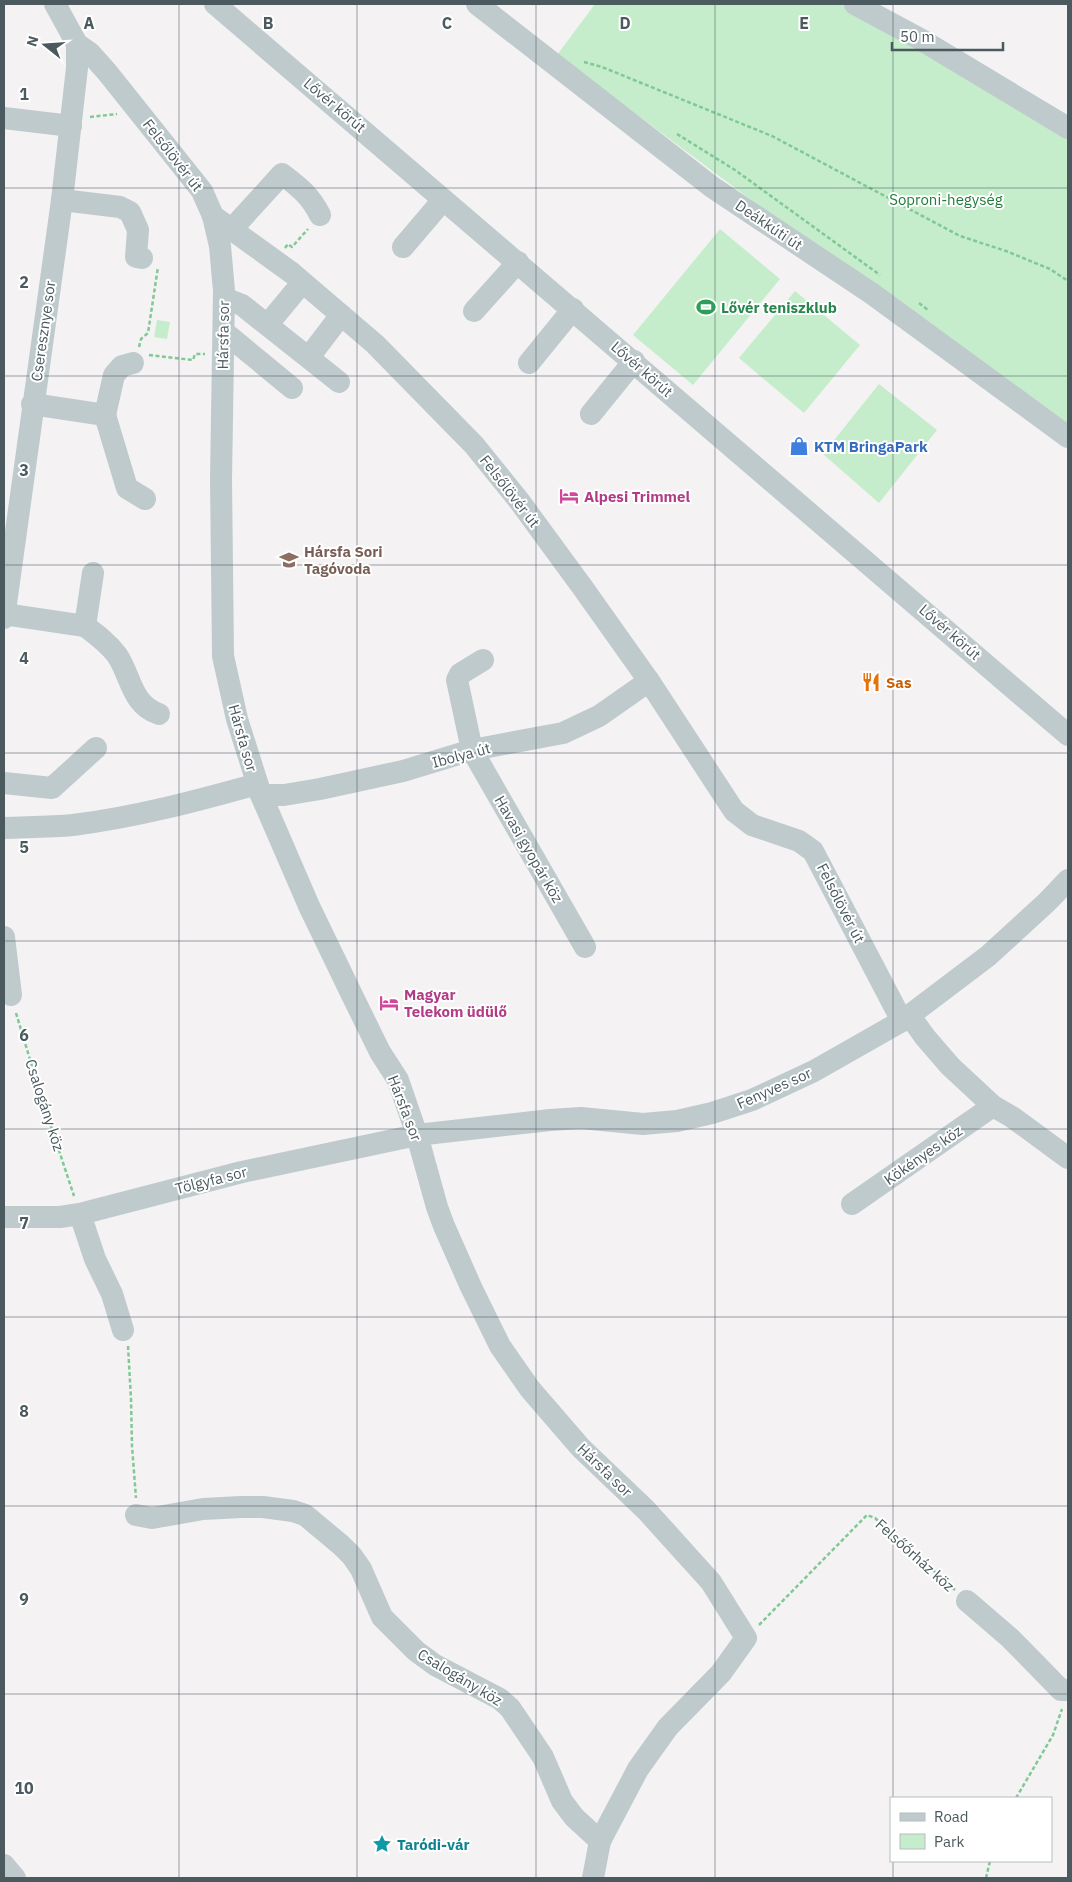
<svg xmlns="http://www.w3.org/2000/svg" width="1072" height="1882" font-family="'IBM Plex Sans',sans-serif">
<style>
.green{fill:#c5edcb}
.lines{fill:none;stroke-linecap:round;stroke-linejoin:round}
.path{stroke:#7fc994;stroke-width:2.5;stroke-dasharray:4 2.5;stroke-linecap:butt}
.minor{stroke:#bfcacd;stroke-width:22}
.grid{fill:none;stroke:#4b5a5e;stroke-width:1;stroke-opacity:0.55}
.labels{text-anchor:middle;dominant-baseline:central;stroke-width:4;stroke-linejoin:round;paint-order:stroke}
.street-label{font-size:15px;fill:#4b5a5e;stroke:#fff}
.park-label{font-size:15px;fill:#1f7c38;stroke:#fff}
.leisure-label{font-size:15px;font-weight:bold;fill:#27864d;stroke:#fff;text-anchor:start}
.shop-label{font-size:15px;font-weight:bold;fill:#366cbe;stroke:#fff;text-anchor:start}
.hotel-label{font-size:15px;font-weight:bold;fill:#b23c85;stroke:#fff;text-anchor:start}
.education-label{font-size:15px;font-weight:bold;fill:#785e54;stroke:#fff;text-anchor:start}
.food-label{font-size:15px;font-weight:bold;fill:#c56008;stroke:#fff;text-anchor:start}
.culture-label{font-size:15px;font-weight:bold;fill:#0d838f;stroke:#fff;text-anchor:start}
.grid-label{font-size:16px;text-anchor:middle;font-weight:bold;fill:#4b5a5e;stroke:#fff;stroke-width:4;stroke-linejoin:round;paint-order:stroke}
</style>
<rect width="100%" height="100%" fill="#f4f2f3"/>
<g class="green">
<polygon points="595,4 841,4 1068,135 1068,431 880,296 557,55"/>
<polygon points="720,229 780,279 693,385 633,335"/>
<polygon points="795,291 860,345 804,413 739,358"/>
<polygon points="157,320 170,322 167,339 154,337"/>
<polygon points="879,384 937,430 879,503 823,454"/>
</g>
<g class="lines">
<g class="path">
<polyline points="584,62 602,67 772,136 960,236 1006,251 1050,269 1068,281"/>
<polyline points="90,117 117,114"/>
<polyline points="677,134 735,170 880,275"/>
<polyline points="285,248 288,244 292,247 308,229"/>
<polyline points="919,303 928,310"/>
<polyline points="139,347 141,339 148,333 158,267"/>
<polyline points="149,355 193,360 195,354 205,354"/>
<polyline points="16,1013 41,1096 74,1196"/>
<polyline points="128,1346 131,1399 132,1446 136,1498"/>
<polyline points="759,1625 867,1515 875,1518 955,1590"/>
<polyline points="1016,1798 1053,1735 1062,1709"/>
<polyline points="986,1878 990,1861"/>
</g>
<g class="minor">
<polyline points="55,4 77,44 90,53 107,72 202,191 213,216 292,273 375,344 474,445 520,502 583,588 649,681 734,811 752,825 799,841 813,851 902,1021"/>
<polyline points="215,4 1068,735"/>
<polyline points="477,4 712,187 871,293 1068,437"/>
<polyline points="855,4 920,39 1068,128"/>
<polyline points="4,118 71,126"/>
<polyline points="62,200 120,207 130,212 138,230 136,257 142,258"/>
<polyline points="213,216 220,246 224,291 221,479 223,656 237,719 261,795 309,906 351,993 380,1052 398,1080 417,1135 437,1207 444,1226 471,1287 500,1346 530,1389 581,1448 646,1510 711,1582 746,1638 721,1673 668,1727 638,1769 600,1841 593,1878"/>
<path d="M231,230L282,174C299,187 310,195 320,215"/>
<polyline points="403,247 443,200"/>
<polyline points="224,298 242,305 339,382"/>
<polyline points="474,311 518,262"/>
<polyline points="268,324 302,283"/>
<polyline points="224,332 292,388"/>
<polyline points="309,357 341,315"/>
<polyline points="529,363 573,309"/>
<polyline points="32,404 105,415 127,488 145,499"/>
<polyline points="591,414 634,361"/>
<polyline points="105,415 114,375 122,366 133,363"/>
<polyline points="4,614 85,626 93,573"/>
<polyline points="4,618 62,200 77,68 77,44"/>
<path d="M85,626C97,635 108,643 117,655C132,678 131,704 159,714"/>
<polyline points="483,660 460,674 457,680 472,750 585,947"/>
<polyline points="4,783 52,788 96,748"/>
<polyline points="261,795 284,795 320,789 403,771 472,750 563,733 599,716 649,681"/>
<path d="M4,828C27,827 50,827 73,825C136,817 196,801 257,784"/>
<polyline points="4,937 11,995"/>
<polyline points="910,1016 925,1037 950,1066 993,1106 1012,1117 1068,1158"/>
<polyline points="852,1204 993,1106"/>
<polyline points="80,1214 95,1259 112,1294 123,1330"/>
<polyline points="4,1217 60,1217 80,1214 242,1172 417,1135 550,1120 581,1118 643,1124 677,1121 712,1113 752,1100 814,1071 902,1021 988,956 1047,902 1068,880"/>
<polyline points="136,1515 152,1518 203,1509 241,1507 263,1507 293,1511 305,1515 341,1545 352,1556 361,1569 382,1617 416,1651 435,1665 500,1699 510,1708 543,1757 562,1801 574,1817 600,1841"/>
<polyline points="967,1601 1010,1638 1061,1690 1068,1690"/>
<polyline points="4,1865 15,1878"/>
</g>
</g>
<path class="grid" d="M179,4V1878M357,4V1878M536,4V1878M715,4V1878M893,4V1798M4,188H1068M4,376H1068M4,565H1068M4,753H1068M4,941H1068M4,1129H1068M4,1317H1068M4,1506H1068M4,1694H1068M893,1861V1878"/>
<defs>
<g id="stadium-bare" transform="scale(1.5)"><path d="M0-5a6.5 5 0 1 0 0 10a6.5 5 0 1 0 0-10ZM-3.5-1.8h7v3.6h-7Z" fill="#2e9e5b" stroke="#fff" stroke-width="2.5" paint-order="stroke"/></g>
<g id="shop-bare" transform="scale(1.5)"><path d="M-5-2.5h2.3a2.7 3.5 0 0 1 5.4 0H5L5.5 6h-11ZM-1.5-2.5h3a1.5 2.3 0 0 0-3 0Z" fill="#3f7fe0" stroke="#fff" stroke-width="2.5" paint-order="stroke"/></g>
<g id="hotel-bare" transform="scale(1.5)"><path d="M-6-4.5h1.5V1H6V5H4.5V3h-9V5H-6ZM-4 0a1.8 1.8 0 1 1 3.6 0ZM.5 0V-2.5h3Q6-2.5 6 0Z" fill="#d1479c" stroke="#fff" stroke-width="2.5" paint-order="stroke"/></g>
<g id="school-bare" transform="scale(1.5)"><path d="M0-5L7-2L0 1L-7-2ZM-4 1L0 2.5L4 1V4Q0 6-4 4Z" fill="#8d6e63" stroke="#fff" stroke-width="2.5" paint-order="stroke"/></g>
<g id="restaurant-bare" transform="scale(1.5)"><path d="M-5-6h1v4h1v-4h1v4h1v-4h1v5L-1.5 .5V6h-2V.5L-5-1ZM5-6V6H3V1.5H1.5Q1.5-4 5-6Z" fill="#e8710a" stroke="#fff" stroke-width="2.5" paint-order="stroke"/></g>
<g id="sight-bare" transform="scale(1.5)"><path d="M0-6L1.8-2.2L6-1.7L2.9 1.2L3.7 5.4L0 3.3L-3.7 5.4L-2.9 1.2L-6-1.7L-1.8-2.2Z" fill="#0f9aa8" stroke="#fff" stroke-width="2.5" paint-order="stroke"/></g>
</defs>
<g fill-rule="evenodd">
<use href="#stadium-bare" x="706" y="307"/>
<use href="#shop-bare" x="799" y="446"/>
<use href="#hotel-bare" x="569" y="496"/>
<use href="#school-bare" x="289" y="560"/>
<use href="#restaurant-bare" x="871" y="682"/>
<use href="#hotel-bare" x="389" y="1003"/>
<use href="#sight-bare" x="382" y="1844"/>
</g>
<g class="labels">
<g class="street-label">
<text transform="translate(335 105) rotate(40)">Lővér körút</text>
<text transform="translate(173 155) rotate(52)">Felsőlövér út</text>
<text transform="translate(769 225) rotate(34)">Deákkúti út</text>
<text transform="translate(43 331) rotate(-82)">Cseresznye sor</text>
<text transform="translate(223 335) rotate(-89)">Hársfa sor</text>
<text transform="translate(642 369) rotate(41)">Lővér körút</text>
<text transform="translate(510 491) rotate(52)">Felsőlövér út</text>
<text transform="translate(950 632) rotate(41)">Lővér körút</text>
<text transform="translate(243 738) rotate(74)">Hársfa sor</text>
<text transform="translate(461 755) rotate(-15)">Ibolya út</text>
<text transform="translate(529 849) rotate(60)">Havasi gyopár köz</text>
<text transform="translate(841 903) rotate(63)">Felsőlövér út</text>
<text transform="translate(774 1088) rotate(-24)">Fenyves sor</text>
<text transform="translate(45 1105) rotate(72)">Csalogány köz</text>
<text transform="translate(405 1108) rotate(69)">Hársfa sor</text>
<text transform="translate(923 1155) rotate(-35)">Kökényes köz</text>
<text transform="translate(211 1180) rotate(-14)">Tölgyfa sor</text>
<text transform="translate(605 1470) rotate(44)">Hársfa sor</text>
<text transform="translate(915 1555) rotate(42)">Felsőőrház köz</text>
<text transform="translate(460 1677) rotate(31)">Csalogány köz</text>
</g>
<g class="park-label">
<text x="946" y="199">Soproni-hegység</text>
</g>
<g class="leisure-label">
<text x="721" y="307">Lővér teniszklub</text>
</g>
<g class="shop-label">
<text x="814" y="446">KTM BringaPark</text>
</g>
<g class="hotel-label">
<text x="584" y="496">Alpesi Trimmel</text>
<text x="404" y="994">Magyar<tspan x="404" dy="17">Telekom üdülő</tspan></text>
</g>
<g class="education-label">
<text x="304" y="551">Hársfa Sori<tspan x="304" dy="17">Tagóvoda</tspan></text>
</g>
<g class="food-label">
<text x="886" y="682">Sas</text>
</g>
<g class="culture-label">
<text x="397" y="1844">Taródi-vár</text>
</g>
</g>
<g class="grid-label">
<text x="89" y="29">A</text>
<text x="268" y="29">B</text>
<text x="447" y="29">C</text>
<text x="625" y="29">D</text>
<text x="804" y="29">E</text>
<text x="24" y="100">1</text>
<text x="24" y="288">2</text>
<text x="24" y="476">3</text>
<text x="24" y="664">4</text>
<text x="24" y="853">5</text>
<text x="24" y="1041">6</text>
<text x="24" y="1229">7</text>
<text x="24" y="1417">8</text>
<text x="24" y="1605">9</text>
<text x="24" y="1794">10</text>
</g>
<rect width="1072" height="1882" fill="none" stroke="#4b5a5e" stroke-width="10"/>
<rect x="890" y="1797" width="162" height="65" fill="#ffffff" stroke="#b7bdbf"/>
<rect x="900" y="1813" width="25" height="8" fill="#bfcacd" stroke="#b7bdbf"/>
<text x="934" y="1822" font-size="15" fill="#4b5a5e">Road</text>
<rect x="900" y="1834" width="25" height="15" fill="#c5edcb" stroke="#b7bdbf"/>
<text x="934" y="1847" font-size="15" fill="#4b5a5e">Park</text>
<g transform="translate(45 45) rotate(287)" stroke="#ffffff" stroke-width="4" paint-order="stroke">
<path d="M0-4L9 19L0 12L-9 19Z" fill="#4b5a5e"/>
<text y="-8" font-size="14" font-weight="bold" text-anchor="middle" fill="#4b5a5e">N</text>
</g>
<path d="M892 42v8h111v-8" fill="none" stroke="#4b5a5e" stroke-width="2.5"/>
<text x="900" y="42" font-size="15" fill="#4b5a5e" stroke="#ffffff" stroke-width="4" paint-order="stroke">50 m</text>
</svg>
